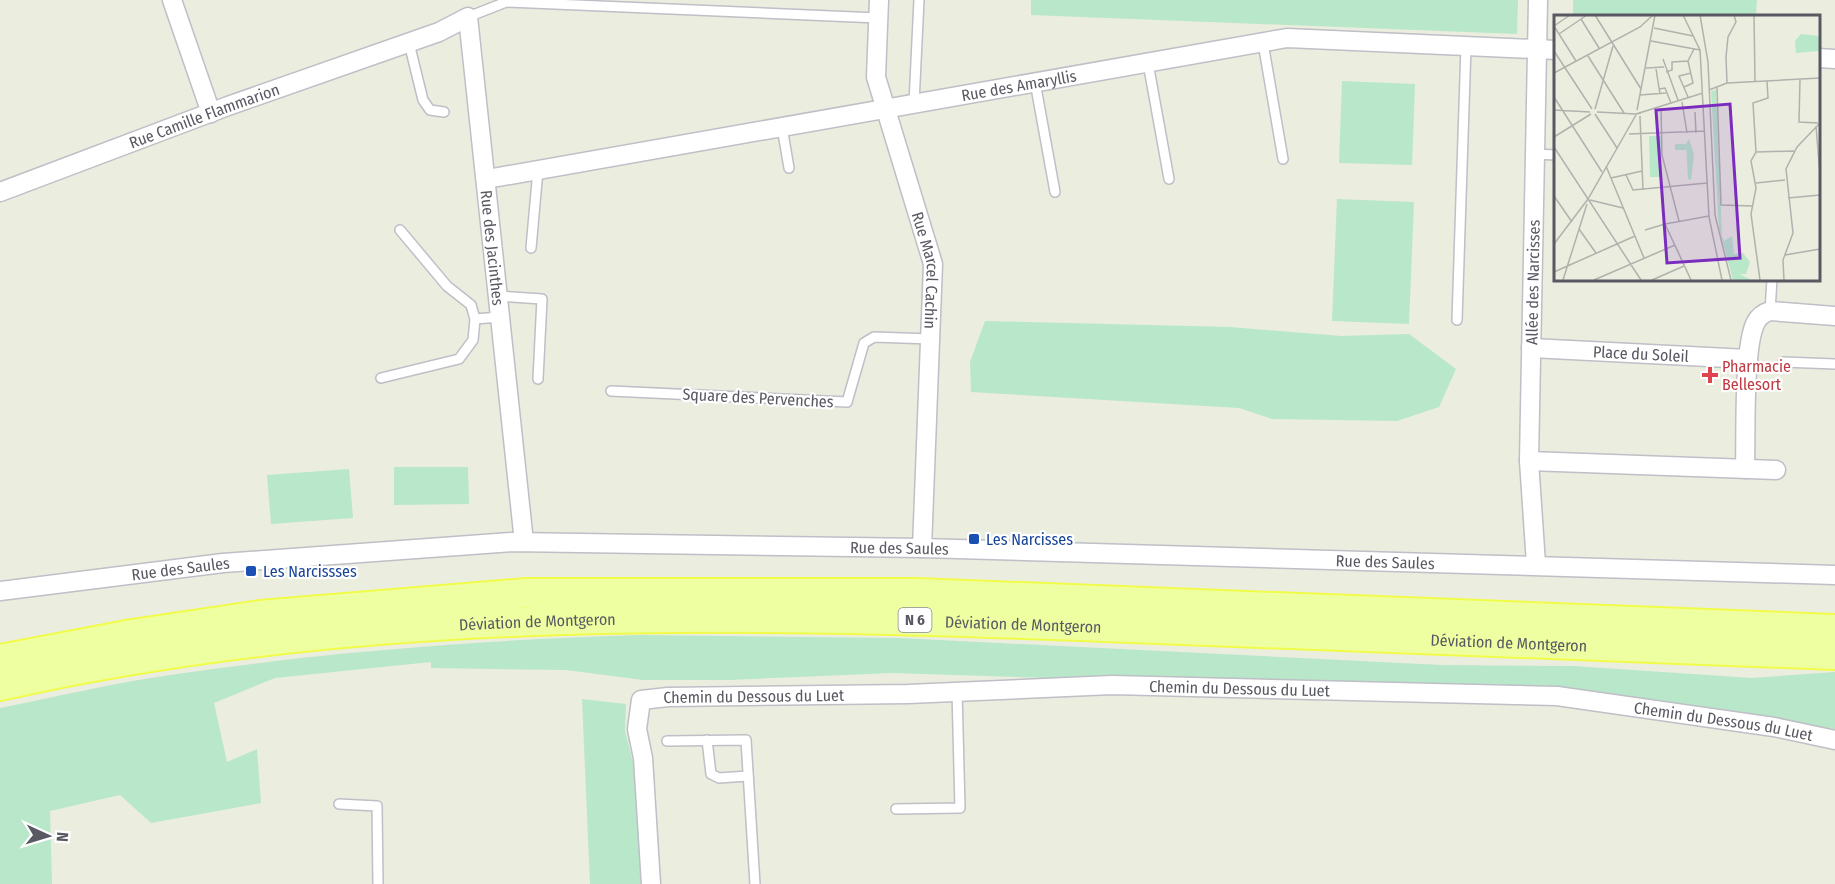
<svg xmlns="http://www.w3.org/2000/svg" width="1835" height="884" font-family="'Fira Sans Condensed',sans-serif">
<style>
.green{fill:#b9e7c9}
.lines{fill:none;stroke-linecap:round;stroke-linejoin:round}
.lane-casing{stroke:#bebfc7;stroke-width:12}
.street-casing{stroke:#bebfc7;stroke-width:21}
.primary-casing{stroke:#f1fc49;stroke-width:32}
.lane{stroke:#fff;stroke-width:9}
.street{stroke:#fff;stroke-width:18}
.primary{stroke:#eeffa2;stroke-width:28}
.health-dot{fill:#e0444e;stroke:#fff;stroke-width:2}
.transit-dot{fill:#1a4fb4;stroke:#fff;stroke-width:2}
.labels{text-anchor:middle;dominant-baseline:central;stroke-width:4.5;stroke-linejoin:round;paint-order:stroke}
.shield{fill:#fff;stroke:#8a8b91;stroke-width:1.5}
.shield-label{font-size:15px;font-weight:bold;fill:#585962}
.street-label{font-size:16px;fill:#585962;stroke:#fff}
.health-label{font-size:16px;fill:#be3a42;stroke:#fff;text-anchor:start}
.transit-label{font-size:16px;fill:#164399;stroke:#fff;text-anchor:start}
.inset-road{fill:none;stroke:#b0b2ad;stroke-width:1.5}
.view{fill:#7b2cbf;fill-opacity:0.15;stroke:#7b2cbf;stroke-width:3}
.inset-edge{fill:none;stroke:#585962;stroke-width:3}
</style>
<rect width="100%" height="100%" fill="#ebeddf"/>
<g class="green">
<polygon points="1031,0 1518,0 1517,34 1031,15"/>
<polygon points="1573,0 1757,0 1756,16 1573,16"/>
<polygon points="1342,81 1415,84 1412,165 1339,163"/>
<polygon points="1337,199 1414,202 1409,324 1332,321"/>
<polygon points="985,321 1230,327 1341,336 1409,334 1456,369 1439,407 1397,421 1272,419 1239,408 971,392 970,362"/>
<polygon points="394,467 468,467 469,504 394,505"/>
<polygon points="349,469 353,518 271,524 267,475"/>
<path d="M638,635L899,638L1442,665L1573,666L1752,678L1835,672V729L1600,696L892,673L730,680H643L566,670L431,668V662L275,678L214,703L227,762L257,749L261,803L151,823L120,795L50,811L52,884H0V708C56,697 113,683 170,675C326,652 481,640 638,635Z"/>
<polygon points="582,699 626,704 625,731 634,766 641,884 590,884"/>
</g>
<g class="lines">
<g class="lane-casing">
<g id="lane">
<polyline points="468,17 506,2 878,18"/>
<polyline points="409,43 423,100 430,110 444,112"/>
<polyline points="1263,43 1283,159"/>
<polyline points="1148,63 1169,179"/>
<polyline points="1035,82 1055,192"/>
<polyline points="914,103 919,0"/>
<polyline points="782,127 789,168"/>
<polyline points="1534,154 1556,155"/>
<polyline points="531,248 538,170"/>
<polyline points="498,296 542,299 538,379"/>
<polyline points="1770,311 1772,279"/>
<polyline points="475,319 500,317"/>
<polyline points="1457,320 1466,46"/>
<polyline points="1783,362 1835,364"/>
<polyline points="381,378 459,359 473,340 475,319 471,305 447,286 400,230"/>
<polyline points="611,391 847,402 864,343 874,337 930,339"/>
<polyline points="707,740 711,774 719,778 748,776"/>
<polyline points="667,741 746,740 755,884"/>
<polyline points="339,804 377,806 378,884"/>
<polyline points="896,809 960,808 957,691"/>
</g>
</g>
<g class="street-casing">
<g id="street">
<polyline points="172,0 211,113"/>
<path id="s1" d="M879,0L876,77L933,264L922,548"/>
<polyline points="1818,58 1835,59"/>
<path id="s2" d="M487,179L1287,38L1556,50"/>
<path id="s3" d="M0,192L228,106L439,32L468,17L524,542"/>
<path id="s4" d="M1531,348L1748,359"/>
<polyline points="1529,461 1776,470"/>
<path d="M1745,469C1746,438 1743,345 1756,322C1759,316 1764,313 1770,311L1835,316"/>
<path id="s5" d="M1536,564L1529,461L1538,0"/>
<path id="s6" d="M0,591L223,563L512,542L922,548L1835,575"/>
<path id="s7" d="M651,884L643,758L637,729L641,700L668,697L908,694L1112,685L1557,696L1774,727L1835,740"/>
</g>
</g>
<g class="primary-casing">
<g id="primary">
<polyline points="0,659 132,634 260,615 526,593 917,593 1835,629"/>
<path id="s8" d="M0,686C360,604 738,613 1105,627C1348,636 1592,646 1835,655"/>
</g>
</g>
<use href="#lane" class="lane"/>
<use href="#street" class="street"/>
<use href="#primary" class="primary"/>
</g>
<path class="health-dot" d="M1707 366h6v6h6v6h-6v6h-6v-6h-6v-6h6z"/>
<g class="transit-dot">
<rect x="968" y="533" width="12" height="12" rx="3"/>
<rect x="245" y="565" width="12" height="12" rx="3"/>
</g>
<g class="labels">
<rect class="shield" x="898.5" y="608" width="33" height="24" rx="4.5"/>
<g class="shield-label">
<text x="915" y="620">N 6</text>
</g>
<g class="street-label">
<text stroke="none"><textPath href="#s2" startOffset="540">Rue des Amaryllis</textPath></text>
<text stroke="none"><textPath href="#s3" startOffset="218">Rue Camille Flammarion</textPath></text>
<text stroke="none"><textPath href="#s3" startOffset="732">Rue des Jacinthes</textPath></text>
<text stroke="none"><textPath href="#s1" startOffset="278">Rue Marcel Cachin</textPath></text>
<text stroke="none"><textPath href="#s5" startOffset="282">Allée des Narcisses</textPath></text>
<text stroke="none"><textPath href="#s4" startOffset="110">Place du Soleil</textPath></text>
<text transform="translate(758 398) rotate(3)">Square des Pervenches</text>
<text stroke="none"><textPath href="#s6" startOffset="902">Rue des Saules</textPath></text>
<text stroke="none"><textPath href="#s6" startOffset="1388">Rue des Saules</textPath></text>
<text stroke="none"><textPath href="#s6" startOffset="182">Rue des Saules</textPath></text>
<text stroke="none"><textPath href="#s8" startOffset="542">Déviation de Montgeron</textPath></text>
<text stroke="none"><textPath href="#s8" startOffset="1028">Déviation de Montgeron</textPath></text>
<text stroke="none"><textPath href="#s8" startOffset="1514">Déviation de Montgeron</textPath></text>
<text stroke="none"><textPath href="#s7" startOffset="784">Chemin du Dessous du Luet</textPath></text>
<text stroke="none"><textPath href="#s7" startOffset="298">Chemin du Dessous du Luet</textPath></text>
<text stroke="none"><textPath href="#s7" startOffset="1270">Chemin du Dessous du Luet</textPath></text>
</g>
<g class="health-label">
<text x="1722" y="366">Pharmacie<tspan x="1722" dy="18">Bellesort</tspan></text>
</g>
<g class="transit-label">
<text x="986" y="539">Les Narcisses</text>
<text x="263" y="571">Les Narcissses</text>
</g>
</g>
<g transform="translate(1554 15)">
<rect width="266" height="266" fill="#ebeddf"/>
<path d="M247,19L265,21V36L242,38L241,26ZM162,75L168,221L170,226L178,221L180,239L189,238L196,247L192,259H186L197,265H179L165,213L157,76ZM95,121H107L108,162H96ZM135,124L140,139L137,165L134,164L132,129V135H121V129H132Z" fill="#b9e7c9"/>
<path class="inset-road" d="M41,0L87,74M129,0L146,35L155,202L168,265M146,0L154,47L161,200L177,265M200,0L201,66M27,4L45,33M0,11L22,46M0,11L16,0M100,13L139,21M5,19L33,0M97,26L146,35M0,36L38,94M34,41L70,98M109,44L124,85M92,53L110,52M102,54L106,79M112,57L118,55V47L134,46M0,58L86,12L99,0M246,64L245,107L264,108M173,68L172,42L174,22L182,7L180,0M130,72L139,68L134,46L140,34M163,72L167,190L199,191M105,74L111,73L117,88M155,75L173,68L266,63M86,80L112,78M0,82L48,157M134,82L125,61L137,58M128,87L133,118M107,93L108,140L125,206M41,94L59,31M0,95L36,97M83,95L101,0M43,97L82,99M141,97L142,118M87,98L82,99L149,78M41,99L63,133M86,101L89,175M262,111L266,160M75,119L151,116M0,122L37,99M0,132L87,265M202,137L240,136M52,151L90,243M72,160L79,175L153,168M57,163L88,156M202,168L231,165M0,181L18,207M234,183L266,180M36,185L69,193M25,214L42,238M91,215L111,209M0,229L34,184L82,100M231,240L266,234M0,257L81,221M9,265L33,189M40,265L121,230M98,265L130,251M137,265L111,209L155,201M206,265L197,199L202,173L197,146L202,137L199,88L214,83L213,66M230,265L229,245L239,218L232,154L243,132L266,108"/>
<path class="view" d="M176,89L186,243L113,248L102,95Z"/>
<rect width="266" height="266" class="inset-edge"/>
</g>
<g transform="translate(48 836) rotate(94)" stroke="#ffffff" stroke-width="4.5" paint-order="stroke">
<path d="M0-4.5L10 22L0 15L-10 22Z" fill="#585962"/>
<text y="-9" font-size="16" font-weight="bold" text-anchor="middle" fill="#585962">N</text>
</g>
</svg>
